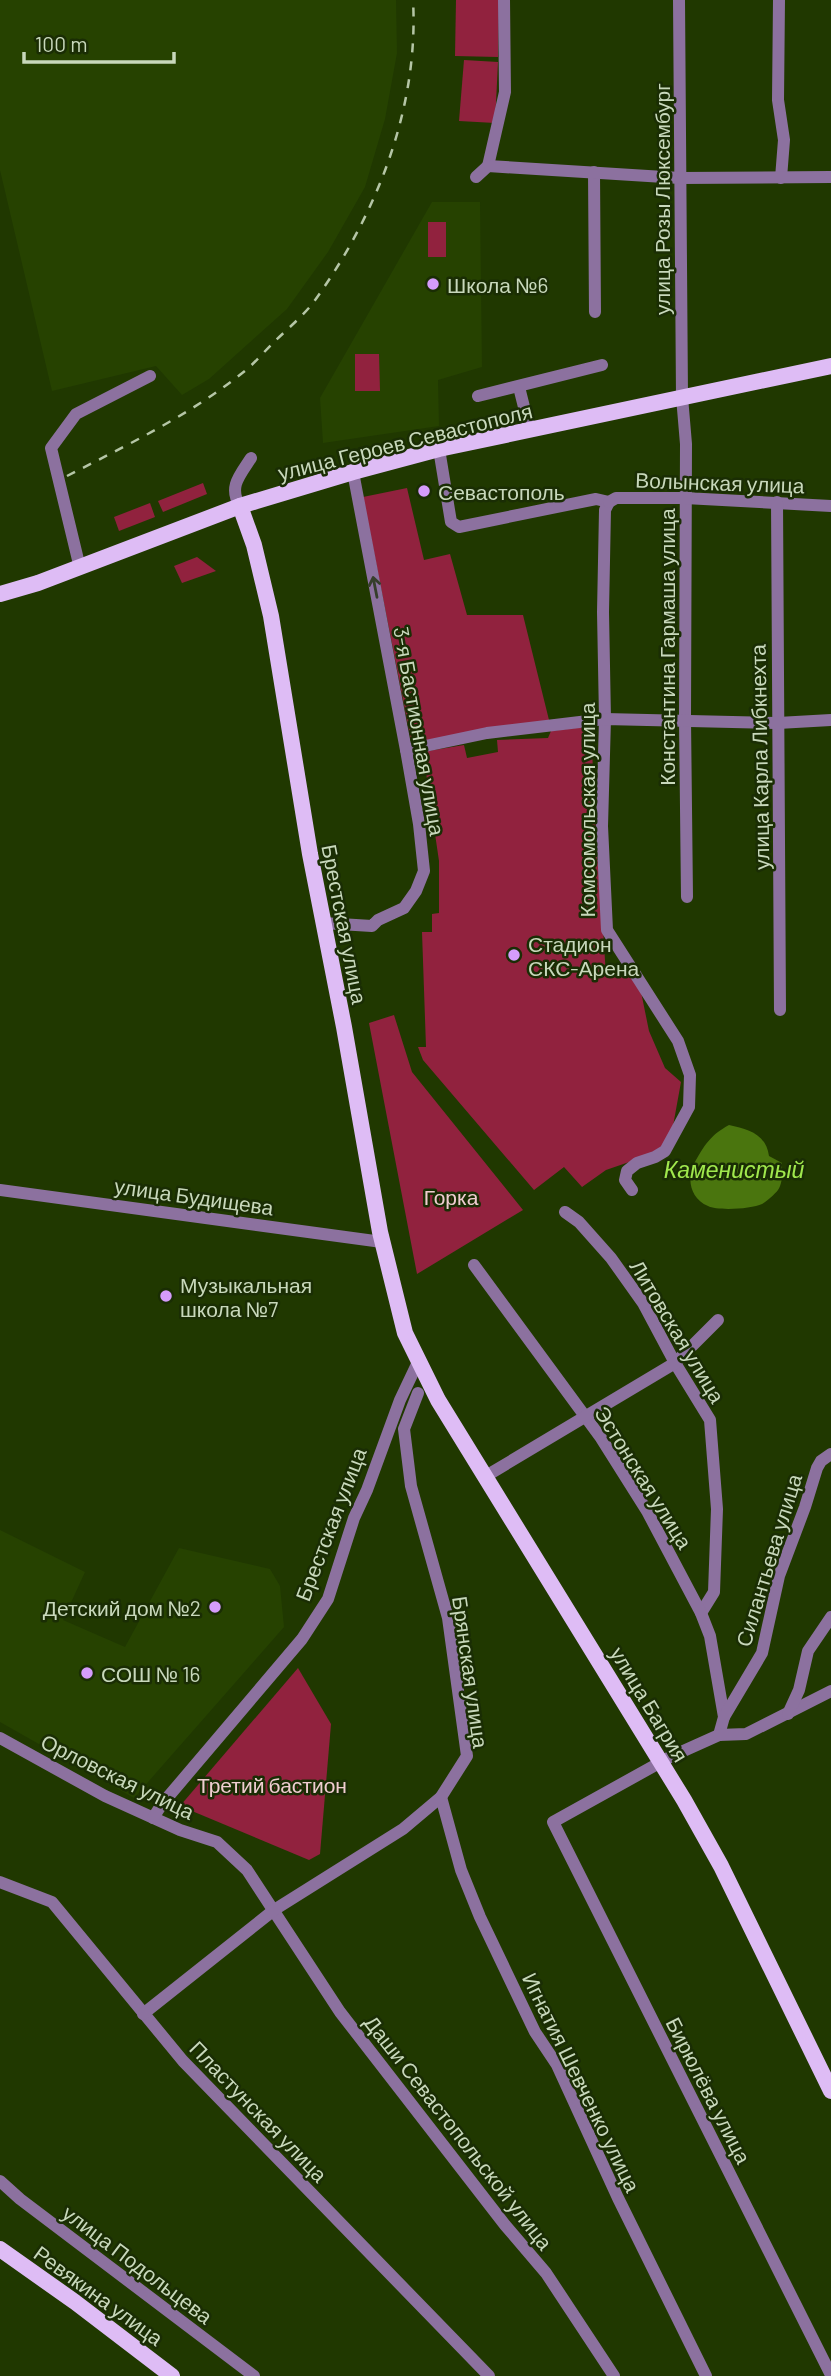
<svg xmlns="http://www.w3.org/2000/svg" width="831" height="2376" font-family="Barlow,sans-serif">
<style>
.built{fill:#264200}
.green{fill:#91223e}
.water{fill:#4a750e}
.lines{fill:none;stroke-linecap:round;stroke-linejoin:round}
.minor{stroke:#8c719f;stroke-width:12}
.major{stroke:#debcf5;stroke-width:16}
.rail{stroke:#b5c6a6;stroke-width:2.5;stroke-dasharray:9 9;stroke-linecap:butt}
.oneway{stroke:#363e2b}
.poi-dot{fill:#d59cfb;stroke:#1a2d04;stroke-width:2.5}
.labels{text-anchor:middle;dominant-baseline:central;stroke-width:5;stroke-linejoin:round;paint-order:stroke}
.street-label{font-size:21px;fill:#c8d8bb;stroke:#1a2d04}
.poi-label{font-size:21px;fill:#c8d8bb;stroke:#1a2d04;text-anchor:start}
.park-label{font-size:21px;fill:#f0cdd1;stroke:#1a2d04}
.water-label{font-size:23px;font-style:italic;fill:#a0e84d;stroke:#1a2d04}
</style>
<rect width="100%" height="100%" fill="#203800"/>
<g class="built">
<polygon points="0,0 396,0 397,53 385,119 365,187 328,252 287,309 209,379 182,395 156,366 52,391 0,170"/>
<polygon points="432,202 480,202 482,367 438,380 439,426 323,443 320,398"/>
<polygon points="0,1530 85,1572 63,1620 125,1647 179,1548 270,1569 280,1586 284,1627 134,1798 0,1722"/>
</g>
<g class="green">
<polygon points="456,0 499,0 498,57 455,56"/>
<polygon points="464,60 498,62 495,123 459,121"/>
<rect x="428" y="222" width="18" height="35"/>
<polygon points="355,354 379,354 380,391 355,391"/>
<polygon points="203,483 207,494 163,512 158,501"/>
<polygon points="407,488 424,560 450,554 467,615 523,615 549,720 412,745 363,497"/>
<polygon points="150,503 155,517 119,531 114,517"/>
<polygon points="197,557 216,571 182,583 174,566"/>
<polygon points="591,726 597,860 599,861 606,977 638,977 649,1031 665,1068 681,1082 673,1126 661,1151 606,1170 582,1187 564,1167 534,1190 423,1060 418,1047 426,1047 422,932 432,932 432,914 439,913 439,861 424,759 428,751 464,745 467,758 498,752 497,740 548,738 551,731"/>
<polygon points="394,1015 412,1072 523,1210 417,1274 369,1023"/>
<polygon points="298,1668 331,1724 320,1854 309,1860 180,1806"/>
</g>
<path class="water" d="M729,1125C748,1129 766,1134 769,1156L782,1163C782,1172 783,1183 778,1190C775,1194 766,1202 762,1204C752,1209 717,1211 708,1206C689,1198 686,1176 696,1160C706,1143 711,1135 729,1125Z"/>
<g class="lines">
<g class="minor">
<polyline points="679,0 682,397 686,444 685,719 687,897"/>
<polyline points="779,0 778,100 784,140 781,178"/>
<polyline points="488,166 505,92 504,0"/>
<polyline points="594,172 595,312"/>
<polyline points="476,177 488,166 680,178 831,177"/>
<polyline points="519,387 530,431"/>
<polyline points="478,396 602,365"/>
<polyline points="439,449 451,522 459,527 596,499 609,502"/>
<polyline points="609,502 605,510 603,612 605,719 602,826 607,930 678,1041 690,1075 689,1107 665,1151 655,1157 637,1163 627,1171 625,1180 632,1190"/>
<polyline points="609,502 616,498 685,498 831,506"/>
<polyline points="777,502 780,1010"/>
<path d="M240,506C228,487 240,475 251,458"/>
<polyline points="80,568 51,448 76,414 150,376"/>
<polyline points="406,750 487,733 605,719 778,723 831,720"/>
<polyline points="323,923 372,926 378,920 404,908 416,891 424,871 419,824 406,750 353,472"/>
<polyline points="0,1190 382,1242"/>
<polyline points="565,1212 579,1222 611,1258 643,1303 675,1363 710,1420 717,1509 714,1592 701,1613"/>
<polyline points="474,1265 601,1438 647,1511 701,1613 710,1636 724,1717 719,1735"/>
<polyline points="486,1476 675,1363 718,1320"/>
<polyline points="831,1691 746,1734 719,1735 670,1757 553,1822 831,2375"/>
<polyline points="788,1714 799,1690 808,1651 831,1617"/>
<polyline points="724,1717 762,1653 779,1576 805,1507 817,1468 821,1461 831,1454"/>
<polyline points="0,1738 105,1796 180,1830 217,1842 247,1870 340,2012 505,2225 546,2273 614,2376"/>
<polyline points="441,1797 461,1870 480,1917 535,2032 557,2065 618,2198 706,2376"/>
<polyline points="153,1818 162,1804 302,1639 328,1599 354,1518 367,1490 400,1400 418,1362"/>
<polyline points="0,1882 52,1902 183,2061 489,2376"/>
<polyline points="143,2014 274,1910 403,1829 441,1797 467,1756 448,1618 411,1486 404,1429 418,1393"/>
<polyline points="0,2181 20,2199 254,2376"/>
</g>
<g class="major">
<polyline points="240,506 254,545 271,616 310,854 344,1027 380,1232 405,1333 438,1400 684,1800 721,1866 831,2091"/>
<polyline points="0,594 38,583 240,506 353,472 439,449 831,366"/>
<polyline points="0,2249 75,2302 172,2376"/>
</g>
<path class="rail" d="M67,476C127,445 188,416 241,374C252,366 262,354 272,344C285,331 301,318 313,303C376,216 419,109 413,0"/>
</g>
<defs><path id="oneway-shaft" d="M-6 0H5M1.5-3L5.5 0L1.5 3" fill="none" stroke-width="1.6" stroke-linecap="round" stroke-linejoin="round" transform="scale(1.75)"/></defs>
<use class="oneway" href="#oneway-shaft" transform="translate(375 587) rotate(-101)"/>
<g class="poi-dot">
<circle cx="433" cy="284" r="7"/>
<circle cx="424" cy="491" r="7"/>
<circle cx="514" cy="955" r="7"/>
<circle cx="166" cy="1296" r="7"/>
<circle cx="215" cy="1607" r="7"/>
<circle cx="87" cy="1673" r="7"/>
</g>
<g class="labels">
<g class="street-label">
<text transform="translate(661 199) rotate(-90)">улица Розы Люксембург</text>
<text transform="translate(405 441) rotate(-14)">улица Героев Севастополя</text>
<text transform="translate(720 482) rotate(2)">Волынская улица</text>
<text transform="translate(666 647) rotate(-90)">Константина Гармаша улица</text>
<text transform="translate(420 731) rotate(80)">3-я Бастионная улица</text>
<text transform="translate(759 757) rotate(-91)">улица Карла Либкнехта</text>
<text transform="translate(586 810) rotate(-90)">Комсомольская улица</text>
<text transform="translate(345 924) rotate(79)">Брестская улица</text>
<text transform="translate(194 1196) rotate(8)">улица Будищева</text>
<text transform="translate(678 1331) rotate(59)">Литовская улица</text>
<text transform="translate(644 1477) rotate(58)">Эстонская улица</text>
<text transform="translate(330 1524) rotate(-69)">Брестская улица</text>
<text transform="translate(768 1560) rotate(-73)">Силантьева улица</text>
<text transform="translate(471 1672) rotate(82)">Брянская улица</text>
<text transform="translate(650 1704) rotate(59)">улица Багрия</text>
<text transform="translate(118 1776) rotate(26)">Орловская улица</text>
<text transform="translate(582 2082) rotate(64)">Игнатия Шевченко улица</text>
<text transform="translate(709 2090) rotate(63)">Бирюлёва улица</text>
<text transform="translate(259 2111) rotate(46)">Пластунская улица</text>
<text transform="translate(459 2132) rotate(52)">Даши Севастопольской улица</text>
<text transform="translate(138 2264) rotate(37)">улица Подольцева</text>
<text transform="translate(99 2295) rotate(36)">Ревякина улица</text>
</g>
<g class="poi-label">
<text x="447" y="284">Школа №6</text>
<text x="438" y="491">Севастополь</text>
<text x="528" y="943">Стадион<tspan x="528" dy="24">СКС-Арена</tspan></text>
<text x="180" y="1284">Музыкальная<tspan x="180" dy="24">школа №7</tspan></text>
<text x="201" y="1607" text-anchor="end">Детский дом №2</text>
<text x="101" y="1673">СОШ № 16</text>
</g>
<g class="park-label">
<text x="451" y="1196">Горка</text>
<text x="272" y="1784">Третий бастион</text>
</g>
<g class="water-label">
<text x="734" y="1169">Каменистый</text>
</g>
</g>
<path d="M24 52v10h150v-10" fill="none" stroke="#c8d8bb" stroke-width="3.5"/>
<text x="35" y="52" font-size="21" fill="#c8d8bb" stroke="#1a2d04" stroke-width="5" paint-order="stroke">100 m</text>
</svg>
